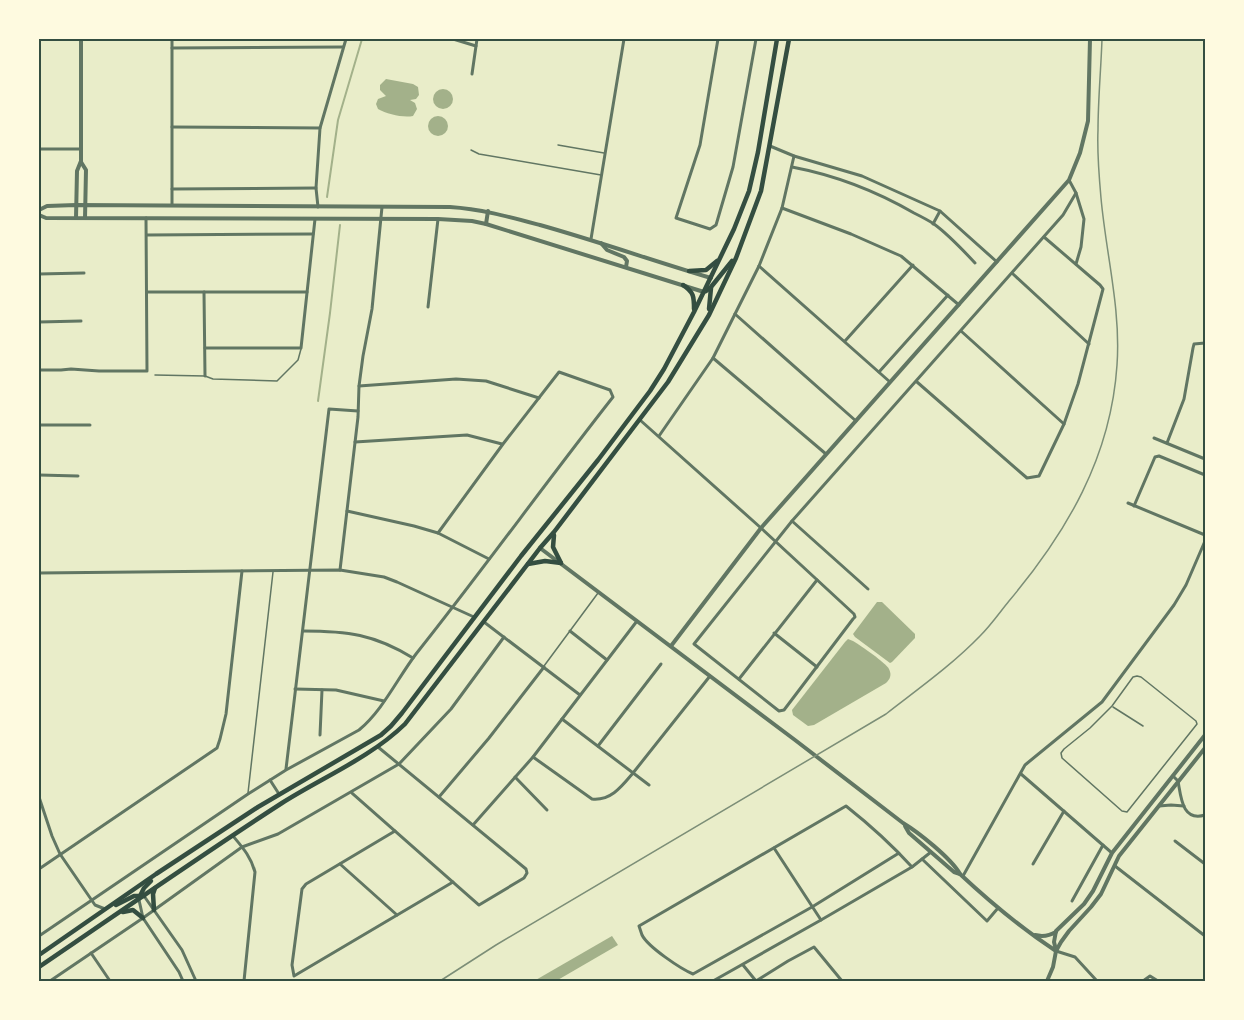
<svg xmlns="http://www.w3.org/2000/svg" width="1244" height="1020" font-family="'Exo 2',sans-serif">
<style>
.water{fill:#a3b18a}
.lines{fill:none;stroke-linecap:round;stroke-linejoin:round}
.stream{stroke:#a3b18a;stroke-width:2}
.service{stroke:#617663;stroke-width:1.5}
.minor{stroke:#617663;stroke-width:3}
.tertiary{stroke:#617663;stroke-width:4}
.secondary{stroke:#344e41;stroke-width:4.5}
.tram{stroke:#7c8e77;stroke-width:1.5}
.neatline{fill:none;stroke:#344e41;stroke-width:2}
</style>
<rect width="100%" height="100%" fill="#e9edc9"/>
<g class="water">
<path d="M386,79L413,84L418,87L419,95L416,99L410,100L415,103L417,109L413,116C403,118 387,114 378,109L376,104L378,99L386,96L380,90V85Z"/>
<circle cx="443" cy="99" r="10"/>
<circle cx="438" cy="126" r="10"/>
<polygon points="877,602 882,602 915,634 915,638 892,662 890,663 855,637 853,634"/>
<path d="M848,639L853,641C861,646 885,662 889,669C892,675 890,679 886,683L814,725L808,726L793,715L792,710L845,642Z"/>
<polygon points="612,936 618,945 556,981 534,981"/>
</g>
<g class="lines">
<g class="stream">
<polyline points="327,197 338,120 362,39"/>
<polyline points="318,401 330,313 340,225"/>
</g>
<g class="service">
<polyline points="558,145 604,153"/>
<polyline points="471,150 479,154 601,175"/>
<polyline points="155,375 205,376 213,379 277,381 298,360 301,349"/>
<polyline points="544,666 598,593"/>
<polygon points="1137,676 1141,677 1196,721 1197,724 1127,812 1122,811 1062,758 1061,753 1064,749 1090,728 1112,706 1133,677"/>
<polyline points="1113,707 1143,726"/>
<polyline points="248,793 273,572"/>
</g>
<g class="minor">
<polyline points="172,39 172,205"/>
<polyline points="453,39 476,46"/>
<polyline points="718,39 700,145 676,218 710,229 716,225 733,167 756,39"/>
<polyline points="172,48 343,47"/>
<polyline points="472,74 477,39"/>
<polyline points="172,127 320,128"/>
<polyline points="770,146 794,156 862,176 940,211 997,262"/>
<polyline points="39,149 81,149"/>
<path d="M792,167C834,175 876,191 914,213C920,216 928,220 934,224C949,235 962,249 975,263"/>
<polyline points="172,189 316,188"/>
<polyline points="1076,193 1084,219 1081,247 1076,264"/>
<polyline points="318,207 316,188 320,128 346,39"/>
<polyline points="782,208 851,234 901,256 959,305"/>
<polyline points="933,224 940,211"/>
<polyline points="147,235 313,234"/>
<polyline points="591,239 624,39"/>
<polyline points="759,266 890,382"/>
<polyline points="39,274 84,273"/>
<polyline points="1013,274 1089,344"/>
<polyline points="147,292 307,292"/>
<polyline points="204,292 205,376"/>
<polyline points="428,307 438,219"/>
<polyline points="735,314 856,421"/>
<polyline points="39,322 81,321"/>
<polyline points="961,331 1064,424"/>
<polyline points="845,341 913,265"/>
<polyline points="205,348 301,348 315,219"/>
<polyline points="713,358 826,454"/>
<polyline points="39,370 61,370 71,369 99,371 147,371 146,218"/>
<polyline points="879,372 948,295"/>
<polyline points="917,382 1027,478 1039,476 1064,424 1078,384 1103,289 1100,285 1044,237"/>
<polyline points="359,386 456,379 486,381 539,398"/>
<path d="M640,420L761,528C792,557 823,585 854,614L855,617L853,619L784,710L779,711L694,644L792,521L1063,215L1076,193L1069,180"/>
<polyline points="39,425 90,425"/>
<polyline points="659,436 713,358 759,266 782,208 794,156"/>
<polyline points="1154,438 1205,459"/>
<polyline points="355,442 467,435 502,444"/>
<polyline points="1167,443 1184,399 1193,348 1194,344 1205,343"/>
<polyline points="39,475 78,476"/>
<polyline points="1128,503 1205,535"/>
<polyline points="1134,506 1155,457 1159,456 1205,475"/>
<polyline points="347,511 414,526 438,533 489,559"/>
<polyline points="792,521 868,589"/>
<polyline points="340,570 358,417 359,386 363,356 372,309 382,207"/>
<polyline points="39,573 340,570 384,577 397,582 474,617"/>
<polyline points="484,622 580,695"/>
<path d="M303,631C347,631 374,634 413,658"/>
<polyline points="570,631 607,660"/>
<polyline points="774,633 817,667"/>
<polyline points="739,679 817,580"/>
<polyline points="295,689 336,690 384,701"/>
<polyline points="562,719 649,785"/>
<polyline points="320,735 322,690"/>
<polyline points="598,746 661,664"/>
<path d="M533,757L592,799C611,801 622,786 633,773L710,676"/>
<polyline points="286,769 329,409 358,411"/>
<polyline points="1021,774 1112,853"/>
<path d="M1173,776L1178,781C1181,797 1182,822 1205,815"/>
<polyline points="515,777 547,810"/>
<polyline points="270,780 279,794"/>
<polyline points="352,793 479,905 524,878 527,873 526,869 378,747"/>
<polyline points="39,797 52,836 60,854 95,905 105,909"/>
<polyline points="439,797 489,738 544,667"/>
<polyline points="1159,806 1171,805 1184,806"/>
<polyline points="473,825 533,757 637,621"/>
<polyline points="395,831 306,884 302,889 292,965 294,976 453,882"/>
<path d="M233,836C243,848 251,857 255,872L244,981"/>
<polyline points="1175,841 1205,864"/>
<polyline points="774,848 821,920"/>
<path d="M899,853L812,907L693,974C681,969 648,947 642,935C641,932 640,929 639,926L846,806C870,825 892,845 912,867"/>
<polyline points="922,859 987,921 998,908"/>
<polyline points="340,864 397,915"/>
<polyline points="1033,864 1064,811"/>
<polyline points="1115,866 1205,936"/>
<polyline points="39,869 217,748 220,739 226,714 242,571"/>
<polyline points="963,876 1025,765 1102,702 1174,605 1186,585 1205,541"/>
<polyline points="144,896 182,950 196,981"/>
<polyline points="139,900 143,918 179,972 183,981"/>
<polyline points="1072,901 1103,845"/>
<path d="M39,936L248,794L286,770L359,730C383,710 397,679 416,654C483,570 546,482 613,397L610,390L559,372L503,444L438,533"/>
<polyline points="1056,951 1075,957 1097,981"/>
<polyline points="91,953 110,981"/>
<polyline points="743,965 756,981 788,961 814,947 842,981"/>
<polyline points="50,981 143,918 242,847 278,834 399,764 451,709 504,637"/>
<polyline points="713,981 821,920 912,867 931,852"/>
<polyline points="1143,981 1150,976 1158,981"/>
</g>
<g class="tertiary">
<polyline points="81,162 86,170 85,218"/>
<path d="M39,210L47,206L76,205L450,207C481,209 510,217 540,225C597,241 654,261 711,278"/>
<polyline points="39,215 46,218 438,219 472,221 486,224 704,292"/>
<polyline points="76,218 77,171 81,161 81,39"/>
<polyline points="486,224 488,211"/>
<polyline points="601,243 607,250 624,257 627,261 626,267"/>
<path d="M540,548L795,740L903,823C918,832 951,858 960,874C990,902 1021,928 1056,951"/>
<polyline points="671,646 761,528 1069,180 1080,153 1088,121 1090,39"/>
<polyline points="905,826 909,833 954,872 960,874"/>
<path d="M1035,935C1043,937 1049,936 1056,932"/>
<polyline points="1056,950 1054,942 1056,931 1084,904 1093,891 1112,853 1205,735"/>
<polyline points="1047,981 1053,967 1056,951 1061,942 1069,931 1091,907 1101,894 1119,856 1205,748"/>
</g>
<g class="secondary">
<polyline points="689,271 706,270 717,261"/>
<path d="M683,285C694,292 694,297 694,309"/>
<polyline points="706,291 711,287 732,261"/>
<polyline points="709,309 711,288"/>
<polyline points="554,535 553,547 561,563"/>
<polyline points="528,564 545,561 561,563"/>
<polyline points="140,896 144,888 151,881"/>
<polyline points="116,905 134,896 144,896"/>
<polyline points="154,910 153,894 155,888"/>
<polyline points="123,912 133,910 143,918"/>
<polyline points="39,955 156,874 258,807 381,735 391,726 402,713 521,556 598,460 650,391 664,369 694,312 734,229 749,191 758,152 777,39"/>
<path d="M39,967C120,912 200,856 282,803C323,777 370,758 405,724L540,548L554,532L668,382L709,315L736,258L761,191L789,39"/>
</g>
<path class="tram" d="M440,981L496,945L886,714C918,689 952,665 980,636C991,625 1000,612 1009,601C1067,532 1111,457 1117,365C1121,309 1106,254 1101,198C1099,176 1097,152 1098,130C1098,100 1101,69 1102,39"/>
</g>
<rect width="1244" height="1020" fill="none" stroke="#fefae0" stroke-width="81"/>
<rect x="40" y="40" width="1164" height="940" class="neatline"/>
</svg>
